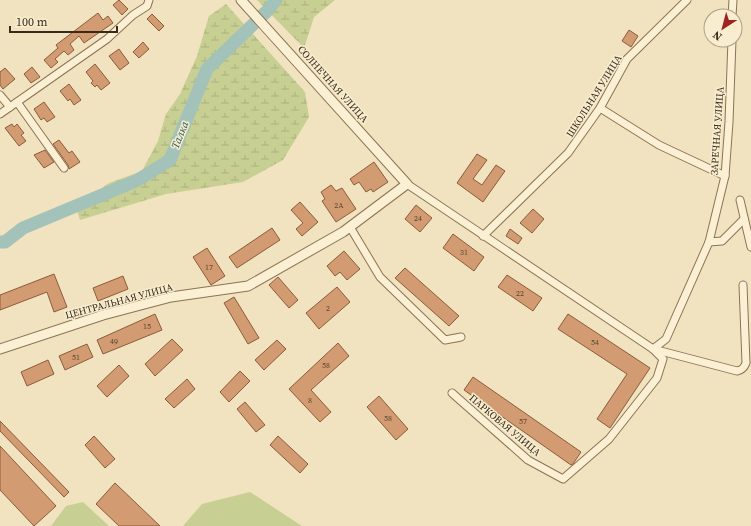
<svg xmlns="http://www.w3.org/2000/svg" width="751" height="526" font-family="'Source Serif 4',serif">
<style>
.wetland{fill:url(#wetland-marsh)}
.green{fill:#c7cf92}
.lines{fill:none;stroke-linecap:round;stroke-linejoin:round}
.river{stroke:#a3c2b9;stroke-width:13}
.building{fill:#d29b72;stroke:#8c5c3a}
.minor-casing{stroke:#8b7356;stroke-width:9}
.tertiary-casing{stroke:#8b7356;stroke-width:11}
.minor{stroke:#fbf0d3;stroke-width:7}
.tertiary{stroke:#fbf0d3;stroke-width:9}
.labels{text-anchor:middle;dominant-baseline:central;stroke-width:3;stroke-linejoin:round;paint-order:stroke}
.number-label{font-size:8px;fill:#5f4632}
.street-label{font-size:10px;fill:#392a1c;stroke:#f8edcf}
.water-label{font-size:11px;font-style:italic;fill:#2a5a58;stroke:#f8edcf}
</style>
<defs>
<pattern id="wetland-marsh" width="20" height="14" patternUnits="userSpaceOnUse"><rect width="20" height="14" fill="#c7cf92"/><path d="M1 5h8M5 5V1M11 12h8M15 12V8" fill="none" stroke="#acb27d"/></pattern>
</defs>
<rect width="100%" height="100%" fill="#f1e3bf"/>
<g class="wetland">
<polygon points="257,0 335,0 314,17 304,48"/>
<polygon points="226,4 305,92 309,117 283,160 243,182 166,194 80,220 76,207 109,183 142,171 158,141 166,114 180,94 197,56 209,16"/>
</g>
<g class="green">
<polygon points="250,492 302,526 183,526 202,504"/>
<polygon points="83,502 109,526 51,526 66,506"/>
</g>
<g class="lines">
<polyline class="river" points="0,242 5,242 23,228 138,180 170,160 207,69 267,11 276,0"/>
</g>
<g class="building">
<polygon points="119,0 128,9 122,15 113,5"/>
<polygon points="98,13 103,20 108,16 113,23 84,43 79,36 70,44 74,50 68,55 64,51 55,59 58,62 51,68 44,60 58,48 56,45"/>
<polygon points="152,14 164,26 159,31 147,19"/>
<polygon points="629,30 638,36 631,47 622,41"/>
<polygon points="143,42 149,49 139,58 133,52"/>
<polygon points="119,49 129,63 120,70 109,56"/>
<polygon points="95,64 110,83 101,90 97,85 95,87 91,83 93,81 86,72"/>
<polygon points="32,67 40,77 31,83 24,74"/>
<polygon points="5,68 15,79 3,89 0,85 0,72"/>
<polygon points="69,84 81,100 74,105 70,99 68,101 60,91"/>
<polygon points="44,102 55,117 47,122 44,118 41,120 34,109"/>
<polygon points="12,124 14,127 17,124 24,133 21,135 26,141 19,146 5,128"/>
<polygon points="59,140 69,153 72,151 80,162 69,169 68,165 53,144"/>
<polygon points="45,150 54,162 44,168 34,155"/>
<polygon points="477,154 487,160 473,179 482,185 496,165 505,171 483,202 457,183"/>
<polygon points="374,162 388,182 373,192 371,189 366,192 359,182 354,185 350,179"/>
<polygon points="331,185 336,191 342,188 356,209 336,222 322,201 325,199 321,192"/>
<polygon points="300,202 318,222 302,236 296,229 303,223 291,210"/>
<polygon points="416,205 432,218 420,232 405,219"/>
<polygon points="533,209 544,219 532,233 520,223"/>
<polygon points="272,228 280,240 237,268 229,257"/>
<polygon points="510,229 522,238 518,244 506,236"/>
<polygon points="453,234 484,257 474,271 443,248"/>
<polygon points="207,248 225,276 211,285 193,257"/>
<polygon points="344,251 360,269 347,280 340,272 335,276 327,266"/>
<polygon points="405,268 459,316 449,326 395,278"/>
<polygon points="54,274 67,307 54,312 47,292 0,310 0,295"/>
<polygon points="507,275 542,298 533,311 498,287"/>
<polygon points="123,276 128,289 98,301 93,288"/>
<polygon points="278,277 298,300 289,308 269,285"/>
<polygon points="337,287 350,302 319,329 306,313"/>
<polygon points="234,297 259,338 248,344 224,303"/>
<polygon points="155,314 162,330 103,354 97,340"/>
<polygon points="568,314 650,368 610,428 597,419 627,374 558,329"/>
<polygon points="172,339 183,350 155,376 145,364"/>
<polygon points="277,340 286,349 264,370 255,360"/>
<polygon points="338,343 349,356 311,390 331,412 320,422 289,389"/>
<polygon points="87,344 93,357 65,370 59,356"/>
<polygon points="48,360 54,374 27,386 21,372"/>
<polygon points="119,365 129,376 107,397 97,386"/>
<polygon points="240,371 250,381 229,402 220,392"/>
<polygon points="473,377 581,452 573,464 571,465 464,390"/>
<polygon points="187,379 195,389 174,408 165,399"/>
<polygon points="379,396 408,429 396,440 367,407"/>
<polygon points="245,402 265,425 256,432 237,409"/>
<polygon points="0,421 69,492 64,497 0,431"/>
<polygon points="94,436 115,459 105,468 85,445"/>
<polygon points="278,436 308,464 300,473 270,445"/>
<polygon points="0,446 56,506 34,526 0,490"/>
<polygon points="115,483 160,526 119,526 96,504"/>
</g>
<g class="lines">
<g class="minor-casing">
<g id="minor">
<polyline points="732,16 733,0"/>
<polyline points="0,95 10,107"/>
<polyline points="17,102 64,168"/>
<polyline points="600,108 659,145 725,176"/>
<polyline points="0,114 107,39 133,15 147,6 149,0"/>
<path d="M407,184L653,349L737,371C742,370 744,368 746,363L743,285"/>
<polyline points="740,200 751,247"/>
<polyline points="350,227 380,277 445,340 461,337"/>
<polyline points="483,236 568,153 600,108 627,59 687,0"/>
<polyline points="709,242 722,241 744,219"/>
<polyline points="452,393 528,460 563,479 609,439 657,378 663,359 653,349 666,339 709,242 725,176 729,122 732,40"/>
</g>
</g>
<g class="tertiary-casing">
<polyline id="tertiary" points="0,349 103,315 171,297 248,286 343,232 407,184 241,0"/>
</g>
<use href="#minor" class="minor"/>
<use href="#tertiary" class="tertiary"/>
</g>
<g class="labels">
<g class="number-label">
<text x="339" y="205">2А</text>
<text x="418" y="218">24</text>
<text x="464" y="252">31</text>
<text x="209" y="267">17</text>
<text x="520" y="293">22</text>
<text x="328" y="308">2</text>
<text x="147" y="326">15</text>
<text x="114" y="341">49</text>
<text x="595" y="342">54</text>
<text x="76" y="357">51</text>
<text x="326" y="365">58</text>
<text x="310" y="400">8</text>
<text x="388" y="418">58</text>
<text x="523" y="421">57</text>
</g>
<g class="street-label">
<text transform="translate(333 84) rotate(48)">СОЛНЕЧНАЯ УЛИЦА</text>
<text transform="translate(594 96) rotate(-58)">ШКОЛЬНАЯ УЛИЦА</text>
<text transform="translate(717 131) rotate(-86)">ЗАРЕЧНАЯ УЛИЦА</text>
<text transform="translate(119 301) rotate(-15)">ЦЕНТРАЛЬНАЯ УЛИЦА</text>
<text transform="translate(505 425) rotate(40)">ПАРКОВАЯ УЛИЦА</text>
</g>
<g class="water-label">
<text transform="translate(180 135) rotate(-68)">Талка</text>
</g>
</g>
<g transform="translate(723 28) rotate(216)"><circle r="19" fill="#f8edcf" stroke="#ac9f87"/>
<path d="M0-3L7 15L0 10L-7 15Z" fill="#9e2322"/>
<text y="-6" font-size="11" font-weight="bold" text-anchor="middle" fill="#392a1c">N</text>
</g>
<path d="M10 26v6h107v-6" fill="none" stroke="#392a1c" stroke-width="2"/>
<text x="16" y="26" font-size="12" fill="#392a1c" stroke="#f8edcf" stroke-width="3" paint-order="stroke">100 m</text>
</svg>
